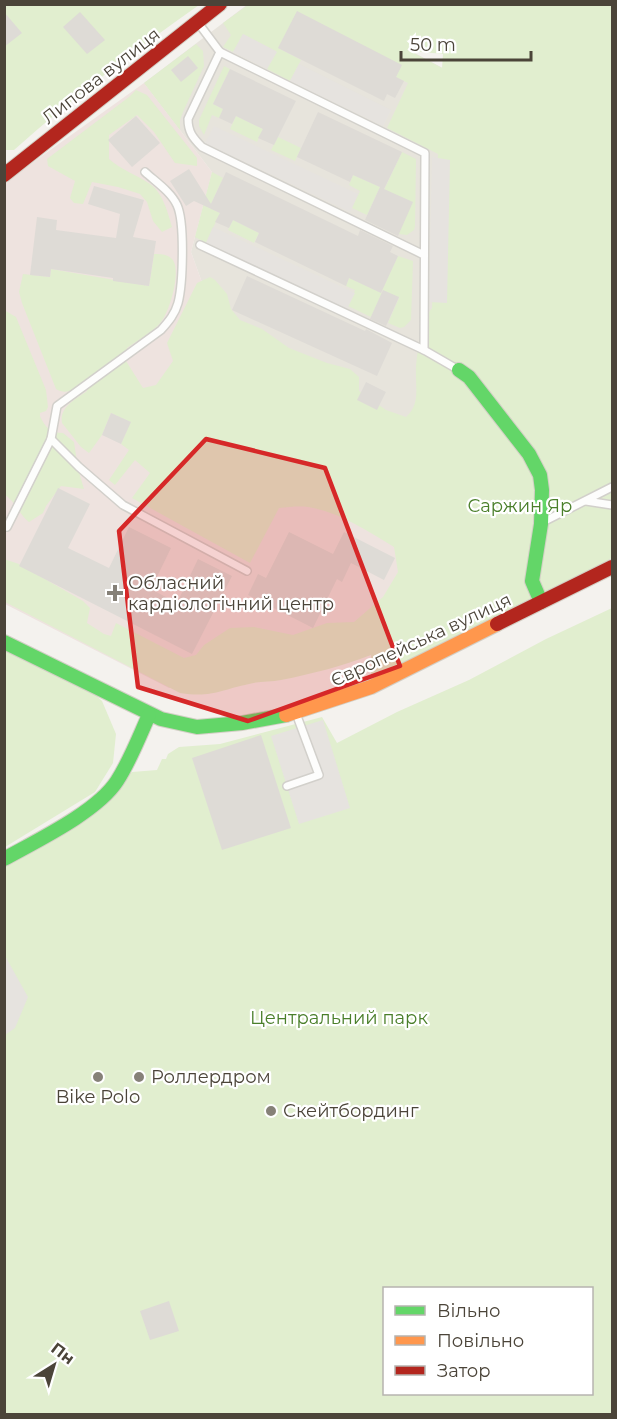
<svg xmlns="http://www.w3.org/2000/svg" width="617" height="1419" font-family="Montserrat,sans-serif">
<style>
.residential{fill:#e7e4dc}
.medical{fill:#eee3df}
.green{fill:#e1eecf;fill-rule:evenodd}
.parking{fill:#e6e3df}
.building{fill:#dedbd6}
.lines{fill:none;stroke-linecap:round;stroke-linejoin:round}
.lane-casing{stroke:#d2d0cb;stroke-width:10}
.fast-casing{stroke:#d3cfc5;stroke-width:16}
.slow-casing{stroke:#d3cfc5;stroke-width:16}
.jam-casing{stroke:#d3cfc5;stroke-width:16}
.lane{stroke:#fdfdfc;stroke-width:7}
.fast{stroke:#63d668;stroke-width:14}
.slow{stroke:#ff974d;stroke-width:14}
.jam{stroke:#b3261e;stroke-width:14}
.marked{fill:#d62828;fill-opacity:0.2;stroke:#d62828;stroke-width:4.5;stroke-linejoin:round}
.poi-dot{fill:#868178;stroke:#fff;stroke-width:2}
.labels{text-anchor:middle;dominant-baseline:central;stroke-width:4.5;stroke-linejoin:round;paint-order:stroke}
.street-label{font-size:18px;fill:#4b4439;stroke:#fff}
.park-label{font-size:18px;fill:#4a7f2a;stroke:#fff}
.poi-label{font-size:18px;fill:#4b4439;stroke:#fff;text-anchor:start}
</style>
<rect width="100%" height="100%" fill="#f4f2ee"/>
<polygon class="residential" points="248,4 325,5 452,73 444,446 221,335 191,252 212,172 144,83"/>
<polygon class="medical" points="144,83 212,172 191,252 221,335 444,446 371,647 169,688 5,604 4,183"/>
<g class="green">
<path d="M4,5H199C135,50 72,98 14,150H5Z"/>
<path d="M248,5H612V558L371,687V655C342,666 312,674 281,680C271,682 259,681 249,684C220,690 212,698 180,693L5,602L4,559L19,564L83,601L90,608L87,623L104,634L111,636L116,623L184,658L196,655L204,645L230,628L254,627L293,635L327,623L354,622L383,597L398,572L394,547C368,531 339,512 308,507C299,506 289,507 279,508L250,563L132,498L150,473L135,460L115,485L109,480L129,450L121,444L130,422L111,413L102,435L89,453L81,447L62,423C59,407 76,399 87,391L88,387L103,373L102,368C89,375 73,400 56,389L22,303L19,292L23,274L50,277L51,269L149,286L154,254C160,254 167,254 172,259C182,269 170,311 161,322C153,332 138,340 127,348L126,361L143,388L156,385L173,361L167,343L197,283L210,277L215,280L227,294L231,309L240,320L262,329L289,348L327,363L350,369L359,377V391L386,410L406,417C421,404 415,386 416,368C417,352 422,320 432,308L438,154L387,128L408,83L396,77L401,65L297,12L278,48L301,60L290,81L267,69L276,51L243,34L233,52L223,47L231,35L223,23ZM412,51L443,54L442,68L412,52Z"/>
<polygon points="196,44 203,51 204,66 183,112 180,120 180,130 144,83"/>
<polygon points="224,66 230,69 213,104 223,109 219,118 212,115 204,135 199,126 199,120"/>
<path d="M136,90L147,95L197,158V166L175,163L154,132L137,115L109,135V159C121,170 137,175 150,184C163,193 168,213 172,227L162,232L153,221L147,202L140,194L118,187L92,182L83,204L74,203L70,198L75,181L48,166L47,159L129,97Z"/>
<polygon points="236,116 263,129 257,142 230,129"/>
<polygon points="278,137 301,148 295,161 271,150"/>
<polygon points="402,152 416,159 415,226 414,230 407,235 399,234 384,190"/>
<polygon points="212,172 223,178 209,208 220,213 206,243 195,237"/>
<polygon points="353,175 380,187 367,215 352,208 360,191 349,185"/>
<polygon points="233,220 259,233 254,243 228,230"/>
<polygon points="398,256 413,261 411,320 404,327 400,328 388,323 399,298 382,290"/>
<polygon points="349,278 382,293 371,317 348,306 355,290 346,286"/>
<path d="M4,310L16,317L46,390L48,407L46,411L40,413V416C45,427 50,433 63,433L74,442L78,469L84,489L61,486L46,506L43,513L29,522C19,514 14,500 5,495Z"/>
<path d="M612,608V1414H5V864L132,772L157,770L162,759H166L168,754L179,747L220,744L322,717L337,743L397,712L469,680L546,639ZM384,1288H592V1394H384Z"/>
<polygon points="5,640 73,673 102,701 116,734 113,763 95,792 5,847"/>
</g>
<g class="parking">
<polygon points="243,34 277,52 267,69 233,52"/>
<polygon points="299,64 391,110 383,126 290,81"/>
<polygon points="214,126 358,194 350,212 205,143"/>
<polygon points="432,157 450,160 447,303 429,302"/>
<polygon points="213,227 355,293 346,311 205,245"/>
<polygon points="323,720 350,808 299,824 271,736"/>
<polygon points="4,954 28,997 15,1028 5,1035"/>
</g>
<g class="building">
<polygon points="297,11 402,65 396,77 404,81 395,98 387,94 384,101 278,48"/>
<polygon points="4,12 22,33 4,47"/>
<polygon points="80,12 105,40 87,54 63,27"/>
<polygon points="188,56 198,68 181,82 171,70"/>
<polygon points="230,69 296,101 274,145 258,138 263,129 236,116 232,124 219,118 223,109 213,104"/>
<polygon points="318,112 402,152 384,189 413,202 398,236 365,220 380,187 353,175 350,182 297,157"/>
<polygon points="136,116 160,143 132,167 108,140"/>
<polygon points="189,169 211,204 226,172 358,236 360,230 393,246 390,252 398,256 381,293 349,278 346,286 255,242 259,233 233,220 229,228 215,222 220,213 194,201 186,206 170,181"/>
<polygon points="94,186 144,200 133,237 156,241 149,286 113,281 113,278 51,269 50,277 30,275 37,217 57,220 56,230 116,238 120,214 88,204"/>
<polygon points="247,276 365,331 366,329 392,343 377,376 232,310"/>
<polygon points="383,290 399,297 386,326 370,319"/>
<polygon points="366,382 386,392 377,410 357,400"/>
<polygon points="111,413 131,422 121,444 102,435"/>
<polygon points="58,488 90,504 68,548 109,568 129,527 171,548 151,589 177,603 198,559 232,576 192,654 19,566"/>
<polygon points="289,532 333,554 344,532 395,558 384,580 351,563 342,582 337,579 313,628 248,595 258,574 266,578"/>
<polygon points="261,735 291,828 222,850 192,758"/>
<polygon points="169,1301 179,1331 150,1340 140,1311"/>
</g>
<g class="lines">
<g class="lane-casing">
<g id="lane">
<polyline points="199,24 220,52"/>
<polyline points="200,245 424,350 457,369"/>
<path d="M424,350L425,153L220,52L188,119C188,132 193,138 202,147L424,255"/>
<polyline points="51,439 79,467 123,505 247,571"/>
<polyline points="586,501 612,505"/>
<polyline points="543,522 612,487"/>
<path d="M7,527L51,439L57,406L161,330C169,321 175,314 178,303C183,284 185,222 177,205C171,192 156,182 145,172"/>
<polyline points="287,786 319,775 297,716"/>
</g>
</g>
<g class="fast-casing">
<g id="fast">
<polyline points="459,370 469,377 529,454 540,475 542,490 541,524 532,581 541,602"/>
<polyline points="4,642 161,719 197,727 242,723 286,715"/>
<path d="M4,859C36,841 97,812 117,781C130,761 139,737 149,715"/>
</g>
</g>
<g class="slow-casing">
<polyline id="slow" points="286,715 371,687 497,624"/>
</g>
<g class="jam-casing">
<g id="jam">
<polyline points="4,175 220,4"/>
<polyline points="497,624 612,567"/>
</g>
</g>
<use href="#lane" class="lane"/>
<use href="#fast" class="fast"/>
<use href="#slow" class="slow"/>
<use href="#jam" class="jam"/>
</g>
<path class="marked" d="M206,439L325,468L400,666L248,721L138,687L119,531Z"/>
<g class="poi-dot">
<path d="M112 584h6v6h6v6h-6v6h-6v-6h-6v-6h6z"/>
<circle cx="98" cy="1077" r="6"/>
<circle cx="139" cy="1077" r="6"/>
<circle cx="271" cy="1111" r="6"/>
</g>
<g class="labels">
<g class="street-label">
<text transform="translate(101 76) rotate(-38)">Липова вулиця</text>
<text transform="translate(421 640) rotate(-25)">Європейська вулиця</text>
</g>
<g class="park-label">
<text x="520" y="506">Саржин Яр</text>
<text x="339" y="1018">Центральний парк</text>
</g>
<g class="poi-label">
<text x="128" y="583">Обласний<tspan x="128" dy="21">кардiологiчний центр</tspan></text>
<text x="151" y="1077">Роллердром</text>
<text x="98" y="1097" text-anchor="middle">Bike Polo</text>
<text x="283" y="1111">Скейтбординг</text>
</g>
</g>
<rect width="617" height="1419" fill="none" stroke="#4b4439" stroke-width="12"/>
<rect x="383" y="1287" width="210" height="108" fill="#ffffff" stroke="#b7b4b0" stroke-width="1.5"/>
<rect x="395" y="1306" width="30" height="9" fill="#63d668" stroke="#b7b4b0" stroke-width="1.5"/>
<text x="437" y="1317" font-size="18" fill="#4b4439">Вільно</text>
<rect x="395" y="1336" width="30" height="9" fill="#ff974d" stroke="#b7b4b0" stroke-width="1.5"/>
<text x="437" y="1347" font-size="18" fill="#4b4439">Повільно</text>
<rect x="395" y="1366" width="30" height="9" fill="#b3261e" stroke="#b7b4b0" stroke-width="1.5"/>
<text x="437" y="1377" font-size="18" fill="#4b4439">Затор</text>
<g transform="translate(54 1365) rotate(37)" stroke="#ffffff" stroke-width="4.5" paint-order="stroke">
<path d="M0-4.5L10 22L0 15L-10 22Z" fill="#4b4439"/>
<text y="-9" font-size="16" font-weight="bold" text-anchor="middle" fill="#4b4439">Пн</text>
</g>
<path d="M401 51v9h130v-9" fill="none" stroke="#4b4439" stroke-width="3"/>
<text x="410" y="51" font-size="18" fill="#4b4439" stroke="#ffffff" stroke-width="4.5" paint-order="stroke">50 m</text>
</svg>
